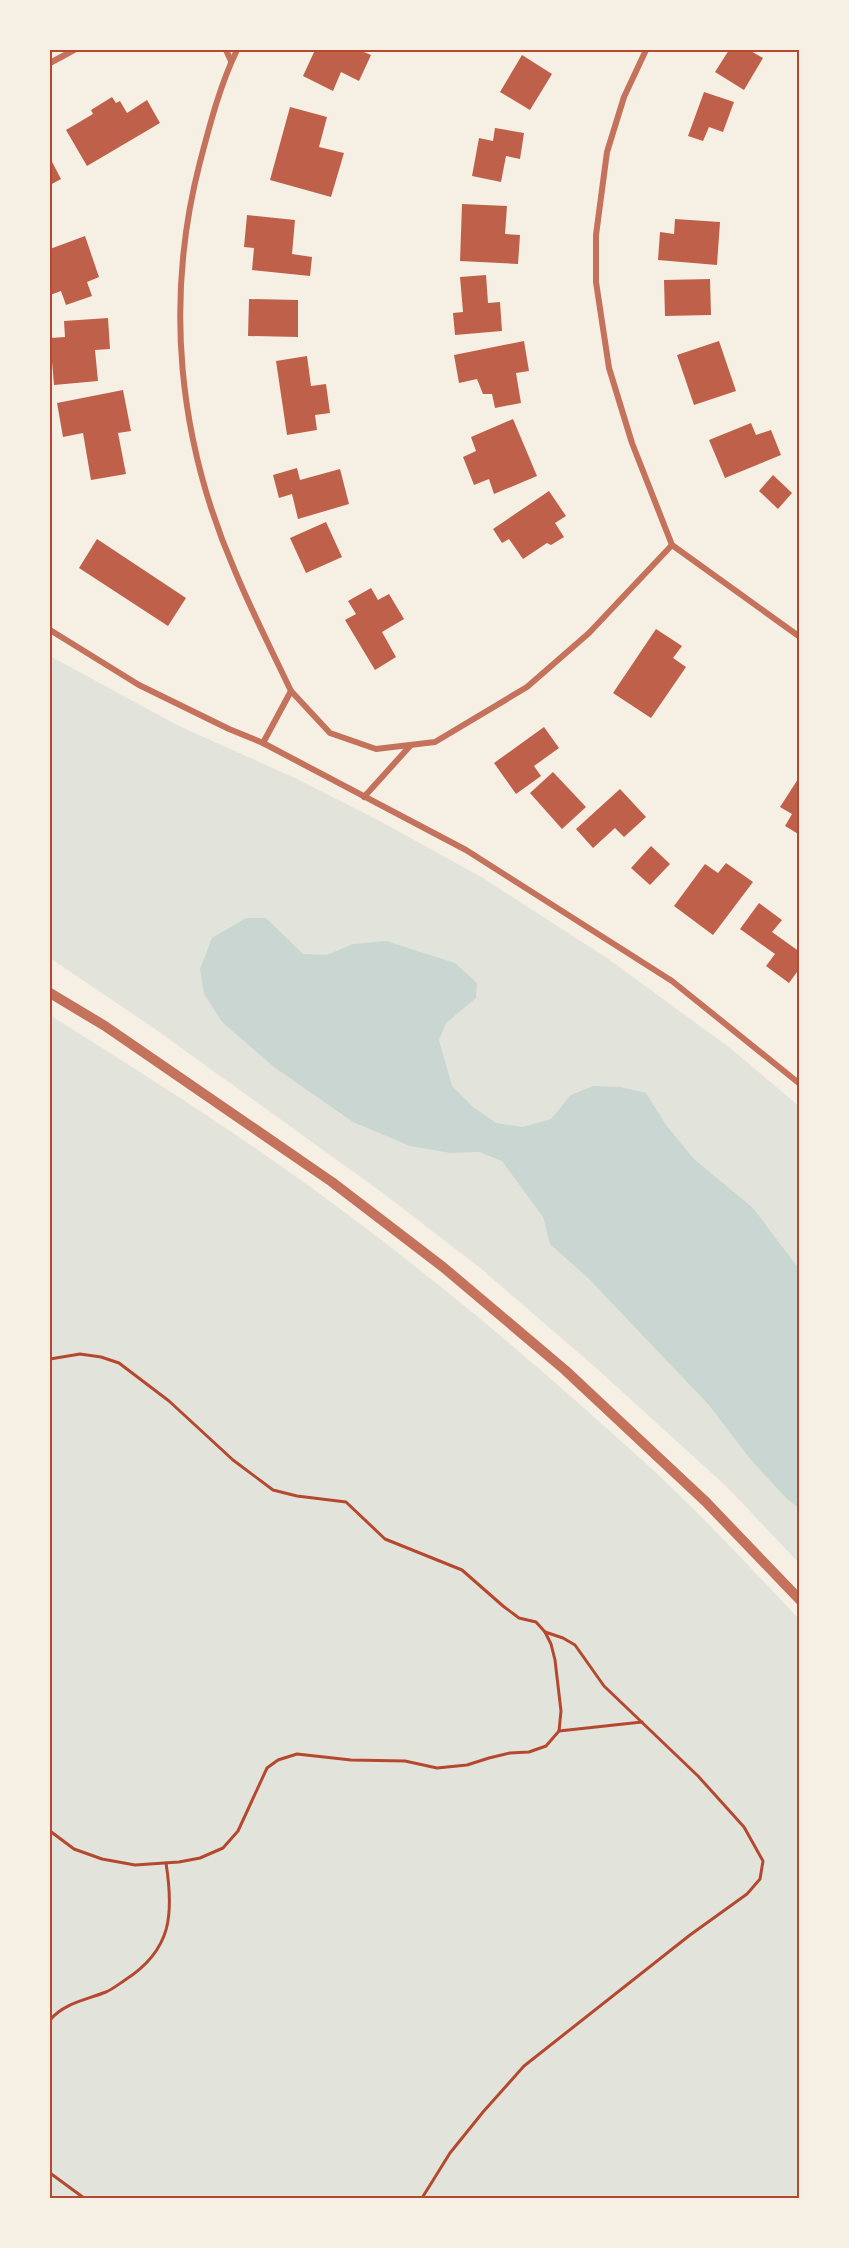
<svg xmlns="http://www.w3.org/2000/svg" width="849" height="2248" font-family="Signika,sans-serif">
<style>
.green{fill:#e2e4dc}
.water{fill:#c9d6d2}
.building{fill:#bf614a}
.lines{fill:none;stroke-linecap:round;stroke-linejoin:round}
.path{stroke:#b5482f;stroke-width:3}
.minor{stroke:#c5725c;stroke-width:6}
.tertiary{stroke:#c5725c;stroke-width:10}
.neatline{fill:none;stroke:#b5482f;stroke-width:2}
</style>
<rect width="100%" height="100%" fill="#f6efe4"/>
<g class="green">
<polygon points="50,656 177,725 297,779 376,819 483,878 607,958 730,1048 799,1106 799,1563 728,1488 595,1367 479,1267 380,1191 152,1027 50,958"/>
<path d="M50,1015C137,1070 225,1125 309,1186C425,1270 536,1363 642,1460C697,1510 748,1565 799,1619V2198H50Z"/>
</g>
<polygon class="water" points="246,918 266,918 303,954 327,955 353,944 386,941 455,963 477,983 476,998 446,1023 439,1040 452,1086 472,1106 496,1123 522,1127 551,1119 571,1095 593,1086 621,1087 646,1093 666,1125 694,1159 753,1208 799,1269 799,1508 787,1499 751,1460 708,1404 589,1279 550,1244 543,1217 502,1161 479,1152 450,1153 410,1146 353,1122 274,1067 222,1022 204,994 200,969 212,938"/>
<g class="building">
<polygon points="315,50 359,50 371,55 359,81 341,72 333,91 303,76"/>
<polygon points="729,50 749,50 763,58 744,90 715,72"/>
<polygon points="522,55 552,74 530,110 500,92"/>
<polygon points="704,92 734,102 723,132 709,127 703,141 688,136"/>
<polygon points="112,97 116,103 120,101 127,113 147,100 160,123 87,166 66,130 93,114 91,110"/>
<polygon points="290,107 327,117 319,147 344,153 331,197 270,180"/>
<polygon points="495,128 524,133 520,159 506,156 501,182 472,176 479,138 493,141"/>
<polygon points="50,158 61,179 50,185"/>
<polygon points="462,204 507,206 505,234 520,235 518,264 460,261"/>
<polygon points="247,215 295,220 292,254 312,257 310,276 252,270 254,248 244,247"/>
<polygon points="675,219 720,222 717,265 658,260 660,232 674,234"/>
<polygon points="85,236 99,277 87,282 92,296 66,305 61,291 50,295 50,249"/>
<polygon points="486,275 488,303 500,302 502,331 455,335 453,313 463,312 460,277"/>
<polygon points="710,279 711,315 665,316 664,280"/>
<polygon points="249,299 298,300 298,337 248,336"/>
<polygon points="108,318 110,349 95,350 98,381 54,385 50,338 65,337 64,321"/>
<polygon points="524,341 529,371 516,373 521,403 495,408 492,394 483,394 477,379 459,383 454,355"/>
<polygon points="719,341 736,391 694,405 677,355"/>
<polygon points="307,356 311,386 326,384 330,413 315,415 317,430 287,435 276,361"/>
<polygon points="123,390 131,431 118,433 126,474 91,480 83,433 63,437 57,403"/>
<polygon points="513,419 537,476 494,494 489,479 474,485 463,457 476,451 471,437"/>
<polygon points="751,423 756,435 771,430 781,455 725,478 709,440"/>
<polygon points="297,468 300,480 340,469 349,504 298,519 292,494 279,498 273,475"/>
<polygon points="773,475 792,493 778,509 759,491"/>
<polygon points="549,491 566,516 555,523 564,537 551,545 547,543 523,559 509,539 502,543 493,529"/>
<polygon points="326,522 342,557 306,573 290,538"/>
<polygon points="97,539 186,598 168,626 79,568"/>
<polygon points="371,588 378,600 389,594 404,619 382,632 396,657 375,670 345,620 356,614 348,601"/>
<polygon points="656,629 682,646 673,658 686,667 651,718 613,693"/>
<polygon points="544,727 559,748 534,766 541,776 516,794 494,763"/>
<polygon points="553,772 586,807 562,829 530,793"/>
<polygon points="800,776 800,835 785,826 792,814 780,807"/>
<polygon points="620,789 646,817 624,837 615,828 593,848 576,829"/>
<polygon points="651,846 670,864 650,885 631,868"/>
<polygon points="726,863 753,882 713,935 674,906 705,864 718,873"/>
<polygon points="759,903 782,920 772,932 800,952 800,968 789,983 766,966 775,954 740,929"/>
</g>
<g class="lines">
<g class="path">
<polyline points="50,1359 80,1354 101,1357 119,1363 169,1401 233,1460 273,1490 297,1496 346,1502 385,1539 462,1570 503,1606 519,1618 536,1622 545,1632 551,1644 555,1660 561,1711 559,1731 546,1746 529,1752 510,1753 489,1758 467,1765 437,1768 405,1761 351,1760 297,1754 278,1760 267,1768 238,1831 223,1848 200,1858 179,1862 135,1865 102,1859 74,1849 50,1831"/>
<polyline points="559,1731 642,1722"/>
<path d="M50,2020C64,2003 86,2000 106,1992C113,1989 119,1984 125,1980C172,1950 174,1914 166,1863"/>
<polyline points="50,2173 84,2198"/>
<polyline points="422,2198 450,2153 483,2112 524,2066 690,1935 747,1894 760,1879 763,1861 744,1827 698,1776 604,1686 575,1645 563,1638 545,1632"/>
</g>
<g class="minor">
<polyline points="226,50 231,61"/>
<path d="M237,50C220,85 210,124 200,162C164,301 178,440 235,571C252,612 272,651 291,691L263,743"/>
<polyline points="646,50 624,97 607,152 596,235 596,282 609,368 632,443 672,545 800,637"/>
<polyline points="50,63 74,50"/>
<polyline points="50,630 139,685 229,729 263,743 466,850 672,981 800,1084"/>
<polyline points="291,691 330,733 376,749 435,742 527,687 589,633 672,545"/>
<polyline points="364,797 410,746"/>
</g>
<polyline class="tertiary" points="50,993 105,1026 332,1182 443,1267 565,1370 706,1502 800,1600"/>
</g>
<rect width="849" height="2248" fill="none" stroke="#f6efe4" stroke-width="102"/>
<rect x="51" y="51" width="747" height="2146" class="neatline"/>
</svg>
